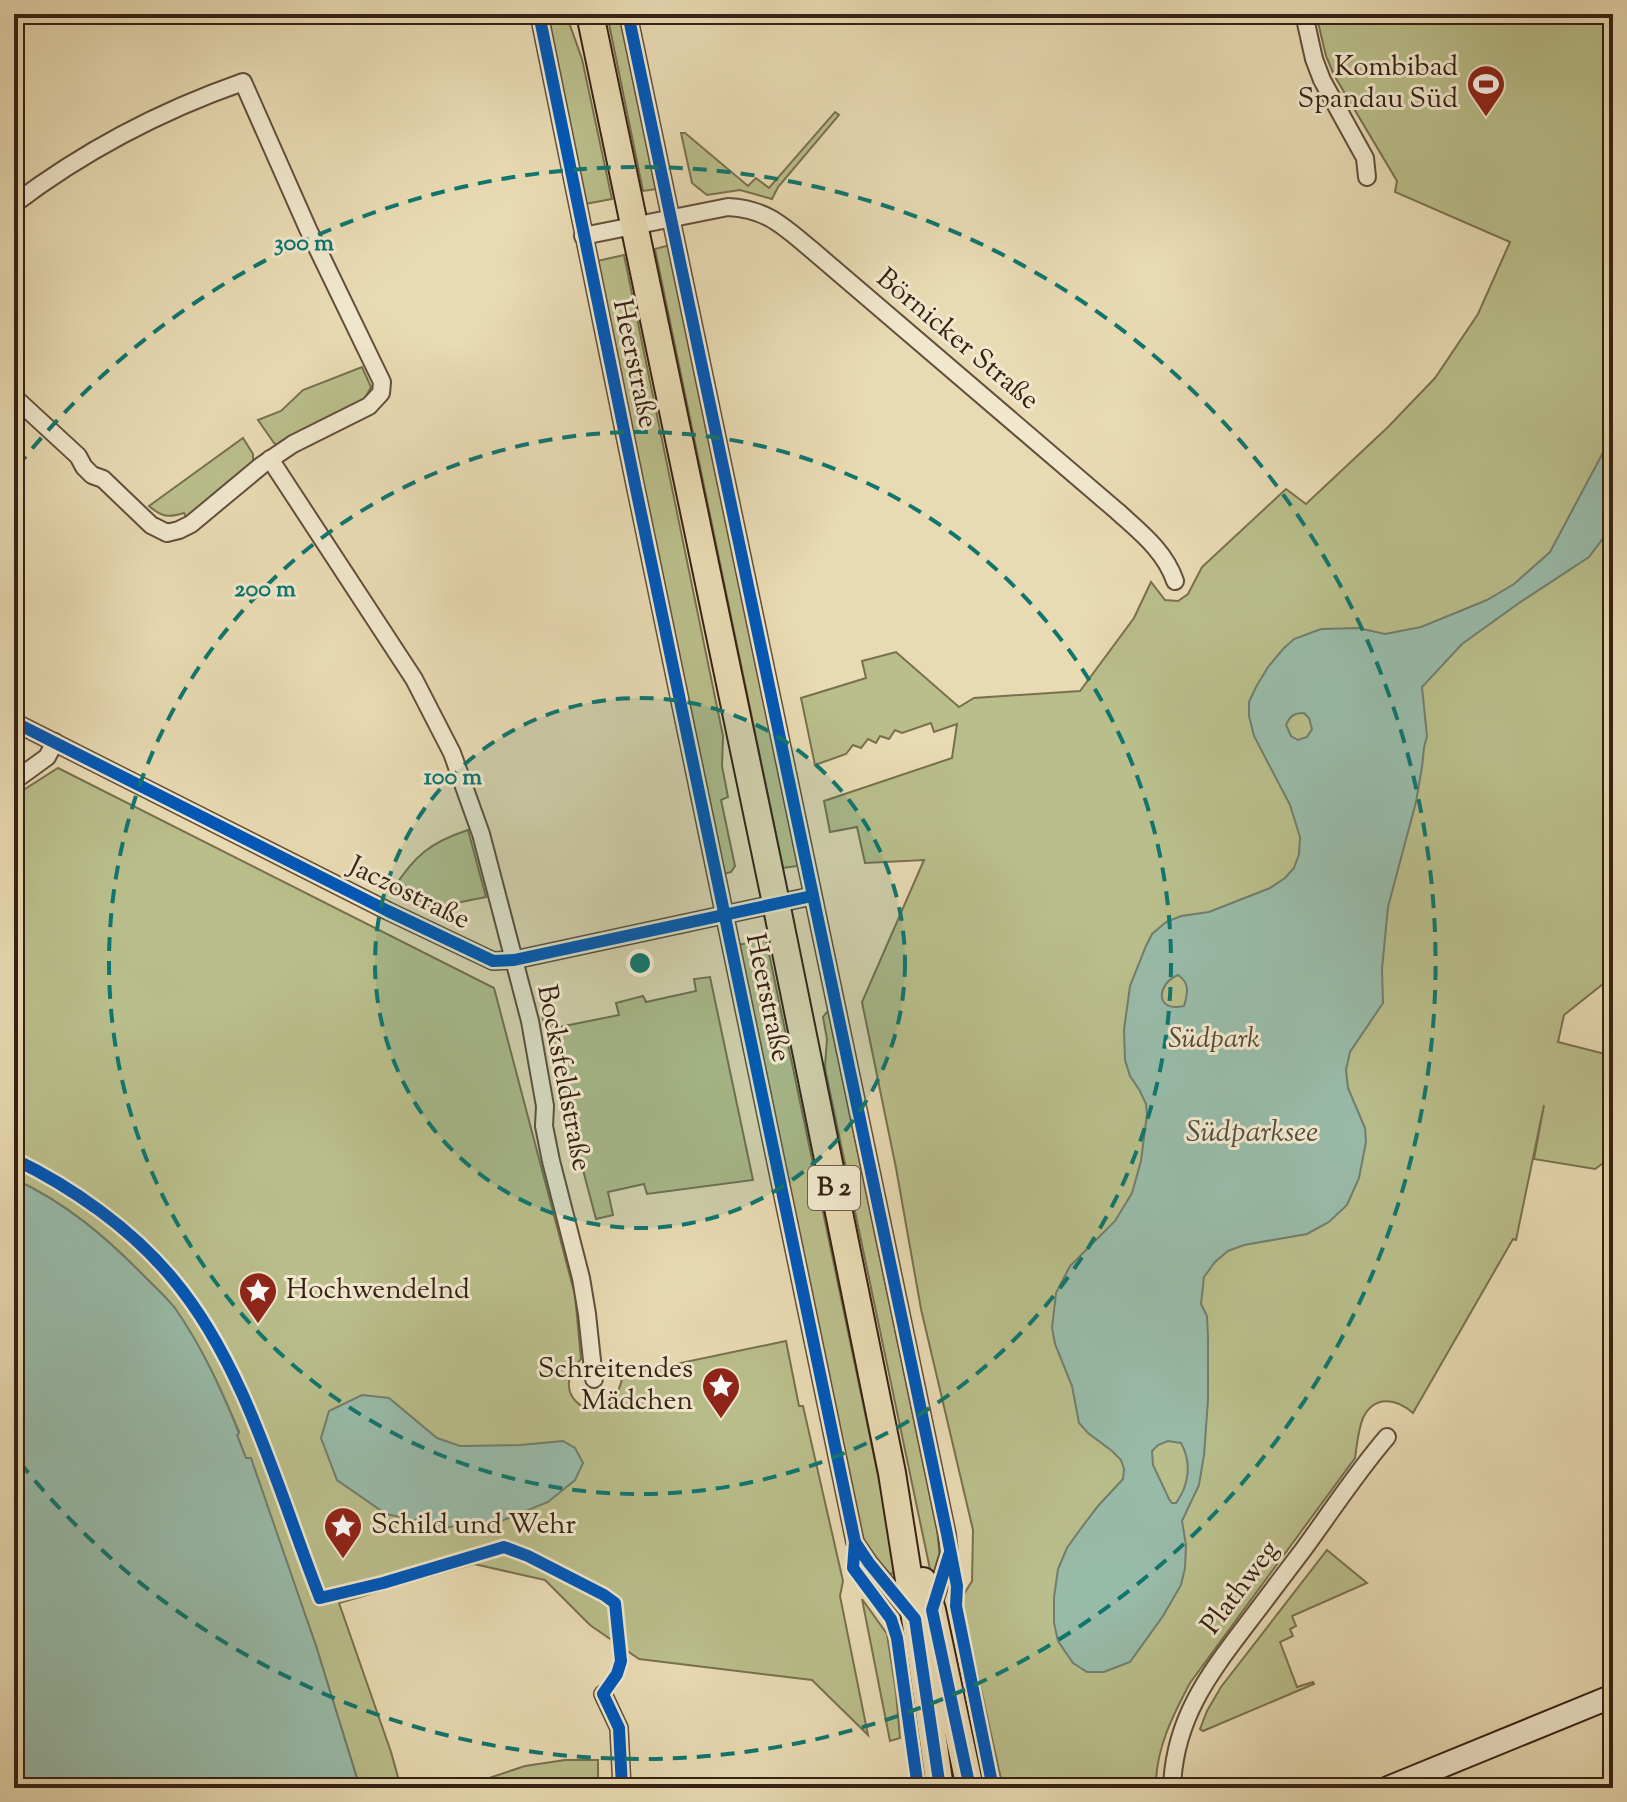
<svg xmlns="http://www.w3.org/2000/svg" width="1627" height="1802" font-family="'Sorts Mill Goudy',serif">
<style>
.green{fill:#b9be8a;stroke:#78704f;stroke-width:2}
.water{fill:#98bba9;stroke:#717d6d;stroke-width:2;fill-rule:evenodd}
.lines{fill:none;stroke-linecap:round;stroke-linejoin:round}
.street-casing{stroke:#624f3c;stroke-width:20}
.secondary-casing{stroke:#362114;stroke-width:26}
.primary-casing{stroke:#362114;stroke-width:30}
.street{stroke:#f0e7cd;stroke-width:16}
.secondary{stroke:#f0e7cd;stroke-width:22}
.primary{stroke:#e8dab2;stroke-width:26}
.cycleway-casing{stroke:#f0e7cd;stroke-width:17}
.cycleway{stroke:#0057b8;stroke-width:12}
.ring{fill:none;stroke:#0f766e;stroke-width:4;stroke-dasharray:14 10}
.labels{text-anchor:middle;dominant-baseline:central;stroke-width:6;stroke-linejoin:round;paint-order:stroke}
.shield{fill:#f0e7cd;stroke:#6e5c4c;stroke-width:2}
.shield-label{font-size:26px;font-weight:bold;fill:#362114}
.poi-label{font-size:28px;fill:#362114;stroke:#f0e7cd;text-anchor:end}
.street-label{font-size:28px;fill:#362114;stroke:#f0e7cd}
.park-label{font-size:28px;font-style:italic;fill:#574832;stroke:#f0e7cd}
.water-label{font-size:30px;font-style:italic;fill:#534f41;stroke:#f0e7cd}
.centre{fill:#0f766e;stroke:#f0e7cd;stroke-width:4}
.ring-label{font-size:24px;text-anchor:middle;font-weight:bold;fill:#0f766e;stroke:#f0e7cd;stroke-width:6;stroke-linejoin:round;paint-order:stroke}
</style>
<rect width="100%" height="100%" fill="#e8dab2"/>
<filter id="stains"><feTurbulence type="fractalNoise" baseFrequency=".0025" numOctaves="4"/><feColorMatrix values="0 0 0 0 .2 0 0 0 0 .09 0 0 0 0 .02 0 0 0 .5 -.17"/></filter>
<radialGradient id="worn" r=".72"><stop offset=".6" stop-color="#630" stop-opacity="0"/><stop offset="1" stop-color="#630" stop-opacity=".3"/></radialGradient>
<g class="green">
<polygon points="545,14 566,14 582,59 612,199 585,204"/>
<polygon points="607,14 621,14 657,189 643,191"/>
<path d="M1316,14H1613V976L1564,1015L1558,1042L1613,1056V1156L1595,1169L1534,1159L1544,1105L1516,1240L1513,1239L1413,1413C1396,1398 1374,1395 1363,1418C1358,1430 1357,1445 1355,1458L1190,1683C1173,1715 1155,1750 1156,1788H1003L961,1599L972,1581L973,1530L921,1309L896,1168L862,1002L924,860L865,863L857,827L830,832L824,801L952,758L957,724L934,732L931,723L902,733L895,730L889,739L880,736L876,743L868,739L861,748L853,745L846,754L815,765L801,698L866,678L862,661L896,652L959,707L974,698L1080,691L1134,618L1151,582L1165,600L1178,601L1188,594L1202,567L1286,489L1306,504L1388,427L1435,378L1478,314L1510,242L1395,192L1397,181L1334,75L1326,56Z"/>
<polygon points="835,112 839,115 778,187 772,199 740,190 707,195 692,183 681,133 685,133 748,186 756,178 769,188"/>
<polygon points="670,245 798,866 783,868 655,249"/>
<polygon points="624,255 723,736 722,766 728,797 721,800 735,866 731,872 724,874 597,261"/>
<polygon points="362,367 371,387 364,400 279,446 274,443 258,420 281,411 303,390"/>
<path d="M243,438L253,454V461L186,517L184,513C168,518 162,517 149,506Z"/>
<path d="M58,768L494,988L575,1295L581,1359C548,1392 590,1426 613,1399C619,1393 621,1383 623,1375L786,1341L799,1406H803L843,1581L840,1596L868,1735L812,1680L639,1659L590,1625L545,1580L474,1564L339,1603L391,1752L401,1788H360L316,1646L250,1458L246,1459L237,1435L239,1432C221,1389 202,1346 174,1308C166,1296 155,1287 145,1277C105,1236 66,1203 14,1179V796Z"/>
<path d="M468,830L486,897L432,908L394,888C414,856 431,842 468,830Z"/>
<polygon points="766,939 897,1566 893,1573 889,1575 886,1573 862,1541 738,945"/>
<polygon points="710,977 753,1180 647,1194 644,1184 608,1192 613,1215 596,1219 542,1015 550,1014 554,1028 619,1015 616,1003 643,996 646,1002 696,991 694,979"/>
<polygon points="827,1012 829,1014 937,1529 940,1557 934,1574 931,1574 826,1073 825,1066 827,1039 823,1017"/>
<polygon points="1327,1550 1367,1583 1292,1616 1296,1626 1290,1629 1293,1636 1280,1642 1297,1687 1313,1682 1314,1684 1203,1731 1200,1729 1207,1711 1221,1687"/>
<polygon points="862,1599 887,1634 896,1692 900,1738 890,1741"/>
<polygon points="565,1760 598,1760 598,1788 474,1788 474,1783 525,1766"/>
</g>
<g class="water">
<path d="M1613,422V525L1589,557L1519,603L1462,644L1422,687L1427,736L1424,748L1422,767L1416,802L1388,907L1382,969L1383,1003L1350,1052L1346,1070L1348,1088L1365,1128L1366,1142L1359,1178L1347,1205L1329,1222L1307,1234L1244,1245L1228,1251L1215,1262L1204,1277L1201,1304L1207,1316L1208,1338V1400L1204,1455L1199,1485L1182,1521L1186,1545L1185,1568L1181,1585L1163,1616L1130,1662L1104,1672H1087L1073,1663L1058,1641L1054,1623V1597L1058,1569L1067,1548L1079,1531L1098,1506L1123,1479L1124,1469L1121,1460L1112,1451L1088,1433L1079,1423L1072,1386L1055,1344L1052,1328L1056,1293L1070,1266L1115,1221L1132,1193L1141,1161L1147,1114L1146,1104L1140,1091L1130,1076L1125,1060L1124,1030L1130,986L1146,946L1152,934L1166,922L1181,916L1209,912L1270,888L1285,878L1294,868L1299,854L1300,837L1290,805L1254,736L1249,716V702L1256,687L1268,667L1283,649L1294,639L1321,629L1358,628L1385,634L1421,627L1487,600L1514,584L1550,552L1606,447ZM1304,713L1309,718L1312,729L1307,737L1298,740L1291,736L1286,725C1290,716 1294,713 1304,713ZM1178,975C1190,983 1188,993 1184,1006C1155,1013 1156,984 1178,975ZM1168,1441L1181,1443C1192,1463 1189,1485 1176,1503H1172L1169,1499L1153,1465L1152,1451L1158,1445Z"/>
<path d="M14,1179C65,1202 106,1237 145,1277C155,1287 166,1297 175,1308C202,1347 221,1389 239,1433L237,1435L246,1458H251L316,1646L360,1788H14Z"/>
<polygon points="362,1395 389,1398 437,1438 460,1446 520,1445 563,1441 575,1448 583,1463 575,1480 548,1502 499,1522 448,1527 386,1514 337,1480 321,1438 329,1411"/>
</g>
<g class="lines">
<g class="street-casing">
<g id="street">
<path d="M539,14C641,524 751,1032 855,1542L869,1563L913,1616"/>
<polyline points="628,14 947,1534 949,1553 932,1609"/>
<polyline points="1304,14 1314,59 1322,80 1365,158 1367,177"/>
<path d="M14,204C84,151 160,111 243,82L308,229L382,382L381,393L369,406L293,444L262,465L191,524L179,530L167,533L151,525L103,479L92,475L84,467L78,456L14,397"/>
<path d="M583,236L728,207C767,209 783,226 812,250L1117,511C1140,532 1165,551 1175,581"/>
<polyline points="270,459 414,679 452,753 481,834 530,1021 545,1106 544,1126 551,1161 581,1278 587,1314 594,1379"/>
<polyline points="14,722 388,911 493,961 514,960 812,896"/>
<polyline points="14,781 47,757 55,742"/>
<polyline points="603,1694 619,1728 622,1788"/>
<path d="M1172,1788C1174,1720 1208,1675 1247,1624C1266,1599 1284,1575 1303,1550C1331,1512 1356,1473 1387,1437"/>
</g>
</g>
<g class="secondary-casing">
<polyline id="secondary" points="1388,1788 1613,1696"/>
</g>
<g class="primary-casing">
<g id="primary">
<polyline points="590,14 776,903 892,1473 922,1662 940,1788"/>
<polyline points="923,1581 932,1610 970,1788"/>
</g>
</g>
<use href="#street" class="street"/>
<use href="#secondary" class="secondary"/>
<use href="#primary" class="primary"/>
<g class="cycleway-casing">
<g id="cycleway">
<path d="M539,14C641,524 751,1032 855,1542L869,1563L915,1619L940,1788"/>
<polyline points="628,14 947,1534 957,1586 956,1606 993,1788"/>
<polyline points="14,722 388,911 493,961 514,960 812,896"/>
<path d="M14,1159C72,1187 132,1229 173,1279C246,1366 279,1494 320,1598L383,1583L504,1547L528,1556L604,1595L615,1603L621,1661L617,1674L603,1694L619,1728L622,1788"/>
<polyline points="855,1542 853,1568 891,1619 897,1638 918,1788"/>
<polyline points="949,1555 932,1610 970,1788"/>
</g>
</g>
<use href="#cycleway" class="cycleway"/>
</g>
<circle cx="640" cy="963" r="265" fill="#0f766e" fill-opacity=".12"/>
<g class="ring">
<circle cx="640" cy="963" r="265"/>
<circle cx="640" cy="963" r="531"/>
<path d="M17 467A796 796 0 1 1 17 1459"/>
</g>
<defs>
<g id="stadium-pin" transform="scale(2)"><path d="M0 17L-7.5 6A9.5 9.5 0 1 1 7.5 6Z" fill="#8f2418" stroke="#f0e7cd"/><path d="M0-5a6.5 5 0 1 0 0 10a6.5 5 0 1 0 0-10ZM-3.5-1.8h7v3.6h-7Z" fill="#fff"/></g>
<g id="sight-pin" transform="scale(2)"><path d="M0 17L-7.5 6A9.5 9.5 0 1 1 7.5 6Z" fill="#8f2418" stroke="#f0e7cd"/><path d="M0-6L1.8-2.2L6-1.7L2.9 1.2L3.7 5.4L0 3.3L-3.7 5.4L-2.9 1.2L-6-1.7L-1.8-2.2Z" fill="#fff"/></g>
</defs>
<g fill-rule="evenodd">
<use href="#stadium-pin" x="1486" y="84"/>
<use href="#sight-pin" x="258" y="1291"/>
<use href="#sight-pin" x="721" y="1386"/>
<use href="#sight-pin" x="343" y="1526"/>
</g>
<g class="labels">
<rect class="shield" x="808" y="1166" width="52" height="44" rx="6"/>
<g class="shield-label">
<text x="834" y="1188">B 2</text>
</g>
<g class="poi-label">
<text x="1458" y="68">Kombibad<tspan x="1458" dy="32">Spandau Süd</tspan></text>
<text x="286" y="1291" text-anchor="start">Hochwendelnd</text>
<text x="693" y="1370">Schreitendes<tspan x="693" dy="32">Mädchen</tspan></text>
<text x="371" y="1526" text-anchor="start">Schild und Wehr</text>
</g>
<g class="street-label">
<text transform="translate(957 340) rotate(40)">Börnicker Straße</text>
<text transform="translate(634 364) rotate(78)">Heerstraße</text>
<text transform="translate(409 894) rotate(26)">Jaczostraße</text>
<text transform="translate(767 998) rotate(78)">Heerstraße</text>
<text transform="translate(563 1078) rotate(79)">Bocksfeldstraße</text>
<text transform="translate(1241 1588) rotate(-53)">Plathweg</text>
</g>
<g class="park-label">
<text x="1214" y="1040">Südpark</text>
</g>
<g class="water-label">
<text x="1252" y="1133">Südparksee</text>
</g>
</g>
<circle cx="640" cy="963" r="12" class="centre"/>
<g class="ring-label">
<text x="304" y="250">300 m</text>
<text x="265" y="596">200 m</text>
<text x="453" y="784">100 m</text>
</g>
<rect width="1627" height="1802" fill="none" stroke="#e8dab2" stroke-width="48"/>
<rect x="16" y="16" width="1595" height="1770" fill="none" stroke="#362114" stroke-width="4"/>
<rect x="24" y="24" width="1579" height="1754" fill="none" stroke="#362114" stroke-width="2"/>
<rect width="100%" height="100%" filter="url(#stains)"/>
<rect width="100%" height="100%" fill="url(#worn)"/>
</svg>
